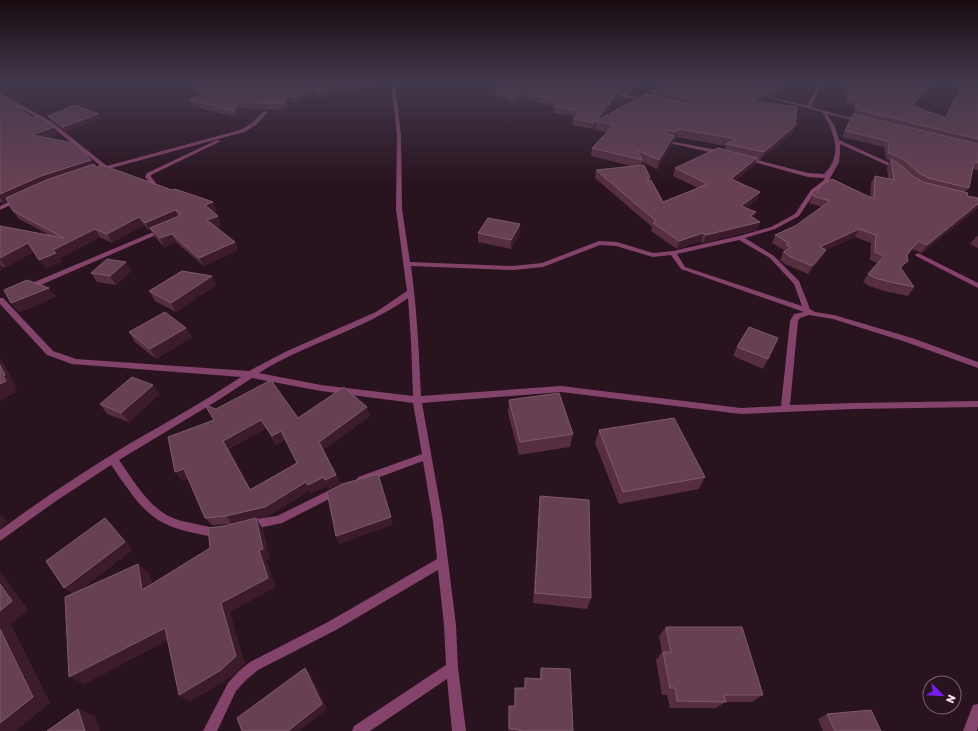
<svg xmlns="http://www.w3.org/2000/svg" width="978" height="731" font-family="Rubik,sans-serif">
<style>
.lines{fill:none;stroke-linecap:round;stroke-linejoin:round}
.minor{fill:#84436b;fill-rule:evenodd}
.wall{fill:#562e40;fill-rule:evenodd}
.shaded-wall{fill:#3c1b2b}
.building{fill:#674153;stroke:#7f5a6b;fill-rule:evenodd}
</style>
<rect width="100%" height="100%" fill="#29131e"/>
<g class="lines">
<g class="minor">
<path d="M391,82H395L401,136L402,209L410,262L513,266L542,263L599,241L617,242L653,253L673,251L739,236L771,227L795,214L811,190L823,181L825,178L808,177L743,159L746,157L808,173L824,174C843,156 835,133 822,112L755,94L757,93L807,106L819,82H823L811,107L862,121L860,122L827,114L835,127L839,140L901,168L896,169L840,144V153L839,162L828,182L815,192L799,216L775,229L745,238L774,256L799,281L810,309L815,312L834,315L912,338L978,362V368L906,342L833,319L809,315L800,318L798,321L790,405L854,403L978,401V407L854,409L741,414L561,392L422,403L443,521L456,625L458,668L466,731H452L447,679L370,731H352L354,726L446,665L444,625L438,570L336,630L258,670L247,679L236,691L217,731H203L228,683L239,671L250,662L328,622L437,559L433,521L423,461L361,484L358,483L356,480L358,477L422,454L413,403L321,391L252,378L220,399L119,460C136,484 152,514 182,521C191,523 201,525 210,527C214,527 217,526 222,528L223,531L222,534C212,538 204,535 194,533C147,524 137,501 111,465L56,501L0,541V530C42,499 85,471 129,444C167,422 205,401 241,377L72,364L47,355L0,304V298H3L53,351L76,359L249,371L287,351L376,312L407,291L396,209L397,136ZM739,240L770,258L794,284L802,306L685,267L677,254ZM600,245L616,246L653,257L671,255L681,269L804,312L794,314L790,321L781,406L741,408L561,386L421,396C419,353 417,309 411,266L513,270L543,267ZM408,298L411,341L413,396L321,385L259,373C306,343 362,331 408,298Z"/>
<polygon points="634,82 638,82 626,95 651,99 651,101 623,97 607,93 609,92 622,94"/>
<polygon points="945,82 951,82 978,89 978,91"/>
<polygon points="0,93 52,122 107,166 240,130 252,123 264,111 268,112 256,125 244,132 97,172 94,170 95,169 102,167 48,124 0,96"/>
<polygon points="217,140 221,141 151,175 151,177 160,188 159,189 155,189 145,177 147,173"/>
<polygon points="663,140 723,151 726,153 723,155 665,142 663,141"/>
<polygon points="19,197 22,199 21,200 0,210 0,206"/>
<polygon points="163,228 165,229 165,231 29,290 25,290 24,288 25,286"/>
<polygon points="918,253 978,283 978,288 916,256 915,255"/>
<polygon points="336,487 339,488 341,491 339,494 282,523 249,530 245,528 244,525 245,522 249,520 277,516"/>
<polygon points="978,704 978,727 977,731 963,731 973,705"/>
</g>
</g>
<g class="wall">
<polygon points="203,82 388,82 388,84 317,98 315,92 297,103 291,102 284,110 241,108 236,117 192,106 189,100 203,94 200,93 199,91 197,91 195,85"/>
<path d="M596,82H628L627,84L622,92H619V97L602,118L652,96L653,91L669,82H777L783,84L780,91L773,95L768,94L766,100L762,102L792,134L760,160H757L754,165L735,181L757,200L746,208L756,212L753,218L760,222L756,230L703,243L701,241L677,249L651,231L652,227L595,178L596,170L631,166L591,156L592,148L607,132L595,130V128L593,129L572,125L573,119L575,116L554,113V107L526,99L513,104L495,96V91L596,87ZM676,137L726,146L724,150L675,168L673,176L698,188L663,202L649,181L650,177L641,165L642,162L657,169L672,145L673,140L674,141Z"/>
<polygon points="847,82 932,82 914,106 946,117 959,90 962,84 978,87 978,170 973,169 969,188 965,192 967,196 978,198 978,208 922,253 912,249 907,256 902,269 914,287 908,296 884,291 869,286 863,282 868,274 877,263 870,260 871,243 855,237 826,250 821,258 808,274 785,264 780,260 783,253 782,253 784,250 772,243 775,235 795,226 822,207 809,203 813,196 870,197 871,183 875,176 888,179 887,167 890,161 886,159 884,147 842,137 856,107 845,104 848,97 843,95"/>
<polygon points="0,94 33,118 58,134 48,138 91,160 93,165 96,167 217,210 213,212 218,216 221,225 215,227 235,242 238,250 204,266 176,242 164,247 155,237 151,231 150,231 144,225 112,243 100,237 60,258 62,262 46,268 34,252 6,267 2,267 2,269 0,270 0,226 49,235 19,219 13,211 7,201 4,203 0,202"/>
<polygon points="98,114 100,118 66,131 51,120 48,116"/>
<polygon points="520,224 520,233 511,249 478,242 478,233"/>
<polygon points="978,236 978,248 970,244 976,237"/>
<polygon points="126,262 131,271 116,285 97,282 91,273"/>
<polygon points="212,276 216,285 176,312 155,301 149,291"/>
<polygon points="129,332 192,337 156,359 135,342"/>
<polygon points="737,347 768,359 763,369 733,356"/>
<polygon points="160,394 129,422 107,414 100,404"/>
<polygon points="509,400 573,434 570,447 519,455 508,413"/>
<path d="M216,409L298,418L370,416L323,450L336,475L340,483L328,489L327,486L311,493L310,490L270,515L232,524L212,525L205,518L188,478L182,481L214,420ZM266,428L276,445L286,439L297,463L250,489L229,449Z"/>
<polygon points="599,430 705,477 699,489 619,504 595,443"/>
<polygon points="540,496 591,598 587,609 533,603 539,508"/>
<polygon points="666,627 763,695 752,702 725,702 716,708 670,708 667,695 662,695 656,660 662,652 659,636"/>
<polygon points="541,668 573,731 508,731 509,706 514,706 515,688 524,688 525,678 540,679 540,673"/>
<polygon points="827,714 881,731 823,731 818,719"/>
</g>
<g class="shaded-wall">
<polygon points="369,82 388,82 388,84 317,98 316,92"/>
<polygon points="625,82 628,82 627,84 622,92 623,85"/>
<polygon points="931,82 932,82 909,111 912,106"/>
<polygon points="783,84 780,91 773,95 776,88"/>
<polygon points="314,87 315,92 297,103 296,97"/>
<polygon points="619,91 619,97 599,122 596,121"/>
<polygon points="769,92 766,100 750,109 753,101"/>
<polygon points="526,93 526,99 513,104 513,98"/>
<polygon points="290,96 291,102 284,110 283,104"/>
<polygon points="239,102 241,108 236,117 234,111"/>
<polygon points="98,114 100,118 66,131 63,127"/>
<polygon points="596,121 595,128 593,129 594,123"/>
<polygon points="795,126 792,134 760,160 764,152"/>
<polygon points="54,127 58,134 37,142 32,135"/>
<polygon points="679,129 676,137 674,141 676,132"/>
<polygon points="674,136 672,145 657,169 659,160"/>
<polygon points="757,158 754,165 728,187 731,179"/>
<polygon points="91,160 95,167 46,184 4,203 0,198 0,194 41,176"/>
<polygon points="760,192 757,200 738,214 741,206"/>
<polygon points="213,202 217,210 209,214 205,205"/>
<polygon points="978,204 978,208 922,253 927,245"/>
<polygon points="175,210 179,219 150,228 151,231 150,231 145,223"/>
<polygon points="756,212 752,220 750,216"/>
<polygon points="218,216 221,225 211,229 207,220"/>
<polygon points="139,217 144,225 112,243 107,234"/>
<polygon points="760,222 756,230 703,243 706,235"/>
<polygon points="520,224 520,233 511,249 511,240"/>
<polygon points="95,229 100,237 60,258 62,262 46,268 39,260 53,250"/>
<polygon points="859,229 855,237 826,250 821,258 808,274 812,266 820,247"/>
<polygon points="703,233 701,241 677,249 679,241"/>
<polygon points="172,234 176,242 164,247 160,238"/>
<polygon points="235,242 238,250 204,266 199,258"/>
<polygon points="28,243 34,252 6,267 0,260 0,258"/>
<polygon points="908,261 902,269 900,267"/>
<polygon points="126,262 131,271 116,285 110,276"/>
<polygon points="0,264 2,267 2,269 0,270"/>
<polygon points="212,276 216,285 176,312 171,303"/>
<polygon points="49,288 56,297 19,313 11,303"/>
<polygon points="186,328 192,337 156,359 150,349"/>
<polygon points="0,357 16,386 14,387 17,392 0,401 0,384 3,376 0,365"/>
<polygon points="153,385 160,394 129,422 121,413"/>
<polygon points="367,407 370,416 323,450 319,442"/>
<polygon points="261,420 266,428 229,449 255,498 250,490 223,441"/>
<polygon points="281,431 286,439 276,445 272,436"/>
<polygon points="184,469 190,477 182,481 175,472"/>
<polygon points="336,475 340,483 328,489 327,486 311,493 308,485 324,477"/>
<polygon points="306,482 310,490 270,515 232,524 226,516"/>
<polygon points="0,515 8,522 0,528"/>
<polygon points="391,517 393,525 339,544 336,536"/>
<polygon points="105,518 114,526 133,550 74,595 64,588"/>
<polygon points="256,518 263,529 270,559 266,560 276,587 230,612 245,664 231,677 190,702 179,695 221,603 259,550"/>
<polygon points="138,564 150,574 154,599 142,590"/>
<polygon points="0,572 1,572 28,610 11,624 50,703 16,731 0,731"/>
<polygon points="165,628 176,636 85,684 69,677"/>
<polygon points="305,668 310,673 327,709 299,731 288,731"/>
<polygon points="78,709 95,716 100,731 85,731"/>
</g>
<g class="building">
<polygon points="203,82 369,82 316,92 314,87 296,97 290,96 283,104 239,102 234,111 189,100 210,91 198,88 201,87 195,85"/>
<polygon points="505,82 569,82 619,91 594,123 573,119 580,111 554,107 560,103 526,93 513,98 495,91"/>
<polygon points="607,82 625,82 623,85"/>
<polygon points="669,82 737,82 769,92 753,101 797,107 795,126 764,152 726,144 736,139 679,129 676,132 667,130 664,132 674,136 659,160 638,151 642,160 592,148 614,125 596,121 646,94 693,105 696,103 696,101 653,91"/>
<polygon points="755,82 777,82 783,84 776,88"/>
<polygon points="848,82 931,82 912,106 946,118 962,84 978,87 978,139 855,109 859,101 847,98 851,91 846,89"/>
<polygon points="0,94 33,118 38,116 54,127 32,135 74,143 91,160 41,176 0,194"/>
<polygon points="75,105 98,114 63,127 48,116"/>
<polygon points="853,114 978,144 978,163 974,162 969,188 928,178 919,173 903,159 889,153 888,141 845,131"/>
<polygon points="718,148 757,158 731,179 760,192 741,206 756,212 750,216 760,222 706,235 703,233 679,241 653,223 656,221 596,170 644,165 650,177 647,182 651,180 663,202 708,184 675,168"/>
<polygon points="891,159 898,163 914,177 923,182 968,193 967,196 978,198 978,204 927,245 918,241 907,255 908,261 900,267 914,287 890,282 875,278 868,274 884,256 875,252 876,235 859,229 820,247 826,250 812,266 789,256 784,252 791,247 786,245 789,243 775,235 795,226 830,201 813,196 823,184 832,179 874,199 875,176 894,180"/>
<polygon points="94,164 96,167 102,165 172,190 175,189 213,202 205,205 218,216 207,220 235,242 199,258 172,234 160,238 150,228 179,216 180,213 175,210 145,223 139,217 107,234 95,229 53,250 56,253 39,260 28,243 0,258 0,226 64,238 13,211 6,198 46,180"/>
<polygon points="488,218 520,224 511,240 478,233"/>
<polygon points="107,259 126,262 110,276 91,273"/>
<polygon points="182,271 212,276 171,303 149,291"/>
<polygon points="27,280 49,288 11,303 4,290"/>
<polygon points="165,312 186,328 150,349 129,332"/>
<polygon points="749,327 778,338 768,359 737,347"/>
<polygon points="0,365 5,375 3,376 6,381 0,384"/>
<polygon points="132,377 153,385 121,413 100,404"/>
<path d="M271,380L298,418L344,387L367,407L319,442L336,475L325,480L324,477L308,485L306,482L265,507L226,516L205,518L184,469L175,472L168,437L214,420L205,405L216,409ZM261,420L272,436L281,431L297,463L250,490L223,441Z"/>
<polygon points="559,393 573,434 520,442 509,400"/>
<polygon points="674,418 705,477 623,492 599,430"/>
<polygon points="378,474 391,517 336,536 327,492 342,484"/>
<polygon points="540,496 589,500 591,598 535,593"/>
<polygon points="105,518 125,542 64,588 46,561"/>
<polygon points="256,518 263,549 259,550 268,578 221,603 236,656 221,670 179,695 165,628 69,677 65,597 138,564 142,590 210,548 208,528 224,526"/>
<polygon points="0,584 12,601 0,611"/>
<polygon points="666,627 742,627 763,695 724,695 726,702 677,701 675,688 670,688 663,652 671,652"/>
<polygon points="0,629 33,697 0,723"/>
<polygon points="305,668 322,704 288,731 242,731 237,718"/>
<polygon points="541,668 570,669 573,731 520,731 520,730 509,728 509,706 515,706 515,688 525,688 525,678 541,679"/>
<polygon points="78,709 85,731 47,731"/>
<polygon points="871,710 881,731 835,731 827,714"/>
</g>
<linearGradient id="sky" x2="0" y2="1"><stop stop-color="#170a10"/><stop offset="0.45" stop-color="#43394c"/><stop offset="1" stop-color="#43394c" stop-opacity="0"/></linearGradient>
<rect width="978" height="184" fill="url(#sky)"/>
<g transform="translate(942 695) rotate(114)"><circle r="19" fill="#29131e" stroke="#7d6572"/>
<path d="M0-3L7 15L0 10L-7 15Z" fill="#771ceb"/>
<text y="-6" font-size="11" font-weight="bold" text-anchor="middle" fill="#fcdfef">N</text>
</g>
</svg>
